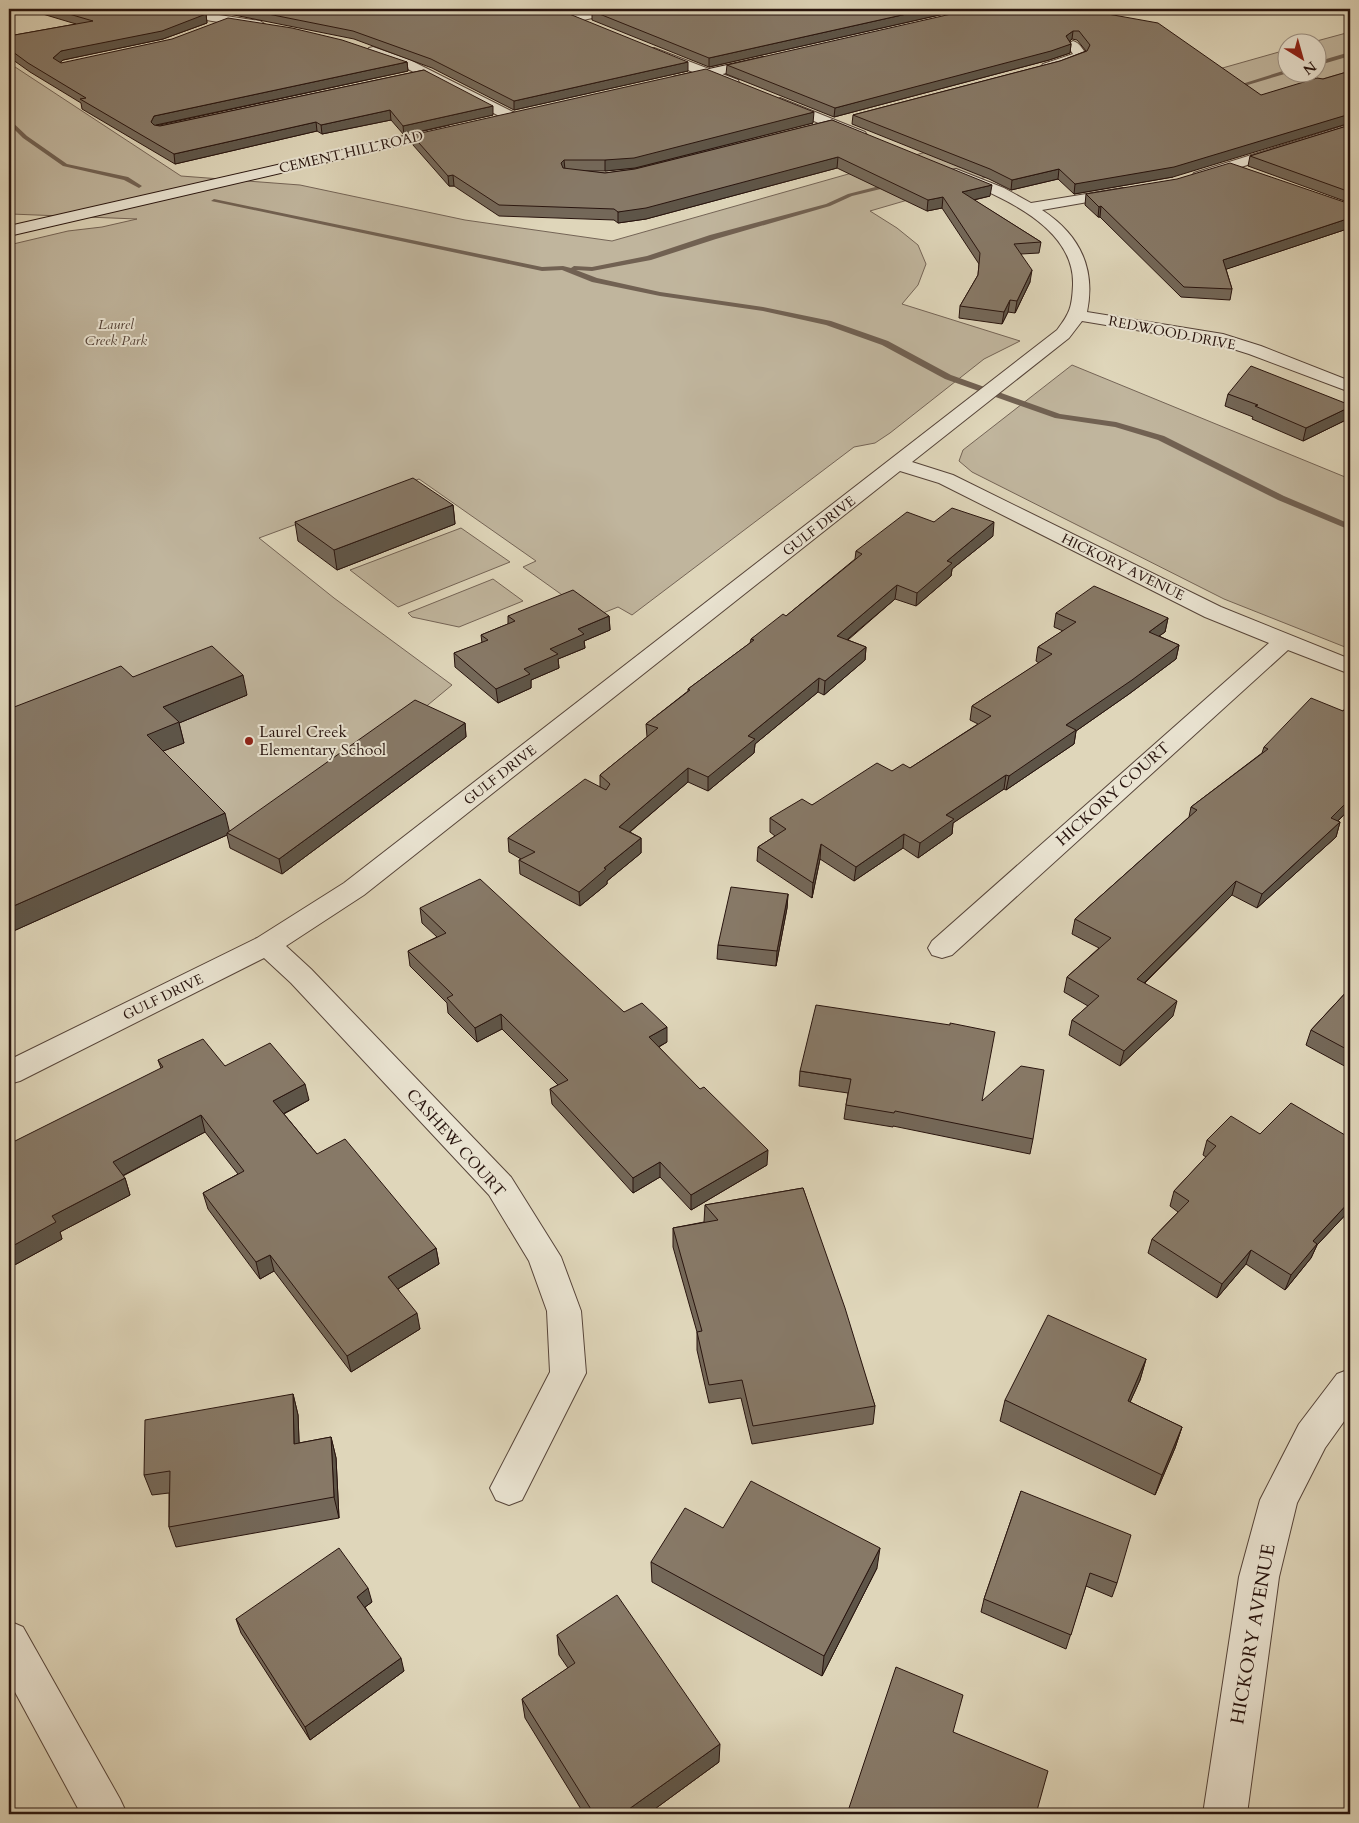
<svg xmlns="http://www.w3.org/2000/svg" width="1359" height="1823" font-family="Cardo,serif">
<style>
.green{fill:#c0b59d;stroke:#746456}
.lines{fill:none;stroke-linecap:round;stroke-linejoin:round}
.stream{fill:#716152;fill-rule:evenodd}
.street-casing{stroke:#564439;stroke-width:2}
.secondary-casing{stroke:#28140e;stroke-width:2}
.street{fill:#eae4d2;fill-rule:evenodd}
.secondary{fill:#eae4d2;fill-rule:evenodd}
.wall{fill:#746859;stroke:#28140e}
.shaded-wall{fill:#5e5548;stroke:#28140e}
.building{fill:#877967;stroke:#28140e}
.poi-dot{fill:#8f2418;stroke:#eae4d2;stroke-width:2}
.labels{text-anchor:middle;dominant-baseline:central;stroke-width:4;stroke-linejoin:round;paint-order:stroke}
.far-street-label{font-size:14px;fill:#28140e;stroke:#eae4d2}
.far-park-label{font-size:14px;font-style:italic;fill:#564439;stroke:#eae4d2}
.poi-label{font-size:16px;fill:#28140e;stroke:#eae4d2;text-anchor:start}
.street-label{font-size:16px;fill:#28140e;stroke:#eae4d2}
.near-street-label{font-size:19px;fill:#28140e;stroke:#eae4d2}
</style>
<rect width="100%" height="100%" fill="#dfd6ba"/>
<filter id="stains"><feTurbulence type="fractalNoise" baseFrequency=".004" numOctaves="4"/><feColorMatrix values="0 0 0 0 .2 0 0 0 0 .09 0 0 0 0 .02 0 0 0 .5 -.17"/></filter>
<radialGradient id="worn" r=".72"><stop offset=".6" stop-color="#630" stop-opacity="0"/><stop offset="1" stop-color="#630" stop-opacity=".3"/></radialGradient>
<g class="green">
<polygon points="1350,32 1350,71 870,211 897,228 918,245 926,264 918,285 902,304 1020,341 984,359 890,433 875,443 854,447 632,615 618,607 593,617 523,567 536,561 419,479 259,538 334,598 452,685 417,714 230,834 152,756 177,722 247,695 9,732 9,245 68,231 102,227 137,219 11,214 9,212 9,63 181,176 300,185 465,220 612,241 1286,50 1286,72 1316,72 1316,42 1313,42"/>
<polygon points="1072,365 1350,479 1350,649 1224,599 972,472 959,461 963,450"/>
<polygon points="461,528 510,562 398,607 350,570"/>
<polygon points="493,579 523,601 459,627 412,617 408,613"/>
</g>
<g class="lines">
<g class="stream">
<polygon points="1350,52 1350,56 1316,66 1316,62"/>
<polygon points="1286,70 1288,73 1231,90 1226,89"/>
<polygon points="9,119 27,136 67,164 128,177 142,186 139,188 124,180 63,166 23,138 9,124"/>
<polygon points="895,182 898,184 897,185 852,196 830,206 716,239 651,260 592,271 576,270 597,278 660,292 763,307 831,321 888,341 951,375 1060,414 1116,422 1164,436 1284,496 1350,524 1350,530 1278,500 1158,440 1115,427 1055,418 945,379 882,345 826,325 763,311 660,296 592,282 562,270 542,271 211,201 214,199 542,267 563,266 571,268 574,266 592,267 647,256 710,235 826,204 848,194"/>
</g>
<g class="street-casing">
<g id="street">
<polygon points="152,9 179,9 260,21 266,25 260,29 158,12"/>
<polygon points="603,9 626,9 620,12 574,22 568,18 570,16"/>
<path d="M1073,41C1080,43 1083,50 1087,55L1085,58L1051,70H1043L1041,67L1043,64L1073,54L1067,45Z"/>
<polygon points="373,47 410,60 517,114 519,117 512,121 507,120 402,66 369,54 367,51 369,48"/>
<polygon points="654,48 738,80 739,83 733,87 728,86 650,55 648,52 650,49"/>
<polygon points="780,98 865,132 867,135 860,139 855,138 775,105 773,102"/>
<polygon points="1350,124 1350,132 1204,179 1194,179 1192,176 1194,173"/>
<path d="M956,169L1004,188L1031,203L1123,188L1128,189L1130,192L1128,195L1042,210C1079,234 1096,268 1087,312L1223,334L1261,346L1350,381V392L1249,354L1214,343L1082,321L1069,338L912,462L953,475L1221,607L1350,659V674L1288,650L952,955L942,958L932,955L928,948L932,941L1269,643L1205,617L939,483L900,471L364,895L286,946L311,969L511,1177L561,1257L581,1311L586,1373L522,1500L509,1505L496,1500L490,1488L550,1372L547,1311L529,1261L489,1195L291,983L264,958L20,1081L9,1084V1060L257,938L344,883L1057,330C1070,313 1072,307 1073,285C1075,225 997,195 951,176L949,173L951,170Z"/>
<polygon points="1350,1369 1350,1413 1325,1448 1297,1503 1279,1577 1247,1814 1203,1814 1239,1577 1260,1500 1299,1424 1337,1374"/>
<polygon points="9,1621 23,1627 120,1799 127,1814 81,1814 9,1681"/>
</g>
</g>
<g class="secondary-casing">
<g id="secondary">
<polygon points="763,57 767,58 769,61 767,64 678,84 672,80 673,77"/>
<polygon points="448,126 455,130 453,133 9,236 9,226"/>
</g>
</g>
<use href="#street" class="street"/>
<use href="#secondary" class="secondary"/>
</g>
<g class="wall">
<polygon points="26,9 175,9 206,14 207,23 163,39 63,60 60,62 61,63 407,62 408,71 155,126 160,126 424,70 493,115 404,135 391,120 322,134 317,131 175,164 82,109 81,103 30,72 9,57 9,36 76,24"/>
<polygon points="188,9 557,9 688,71 514,110 432,68 354,39 229,14"/>
<polygon points="566,9 594,9 575,12"/>
<polygon points="966,9 709,67 592,20 592,11"/>
<polygon points="1080,9 1173,177 1074,194 1058,179 1011,190 989,179 852,124 853,115 1060,61 1086,51 1077,40 1072,39 1070,41 1071,44 1070,53 1049,60 834,117 726,74 727,65"/>
<polygon points="832,120 990,196 974,200 1041,242 1039,253 1021,254 1030,282 1015,313 1008,312 1002,324 959,318 960,306 978,275 979,264 942,208 927,211 837,168 646,219 618,223 614,220 499,216 454,186 449,186 413,145 412,135 813,123 635,168 605,171 583,171 605,173 635,169"/>
<polygon points="1350,125 1350,203 1248,166 1250,156"/>
<polygon points="1086,194 1350,228 1226,269 1232,289 1230,300 1181,297 1100,217 1098,217 1085,205"/>
<polygon points="1228,394 1350,405 1350,418 1303,441 1252,419 1253,417 1225,406"/>
<polygon points="453,505 455,524 337,570 298,541 295,522"/>
<polygon points="934,522 993,536 952,569 951,576 916,606 895,599 848,640 866,647 865,660 824,695 818,692 755,744 754,753 708,791 688,782 630,832 641,838 641,853 607,881 607,884 580,906 520,874 519,860 521,859 509,852 508,838 600,787 600,775 647,737 646,724 688,691 688,689 750,643 751,639 786,616 855,559 856,551"/>
<polygon points="1056,613 1168,618 1165,632 1159,636 1179,645 1176,659 1129,694 1076,731 1074,744 1006,790 1004,789 953,823 952,834 918,858 903,848 854,881 820,859 812,898 757,861 758,847 775,836 770,832 770,818 812,805 892,771 910,768 978,724 970,720 972,706 1039,663 1036,661 1038,647 1063,631 1054,627"/>
<polygon points="508,616 609,616 610,630 584,641 585,648 558,659 559,668 531,680 531,688 498,703 455,667 454,653 482,643 481,635 508,624"/>
<polygon points="133,677 247,695 179,723 184,743 163,751 229,832 465,723 466,737 282,874 230,848 227,835 9,933 9,709"/>
<polygon points="1350,703 1350,809 1338,821 1340,822 1336,837 1257,908 1232,895 1145,983 1173,1016 1120,1066 1069,1035 1072,1020 1088,1006 1064,992 1067,977 1099,948 1072,934 1075,919 1189,817 1191,807 1262,753 1264,747 1343,711"/>
<polygon points="788,894 787,908 776,966 717,959 718,945"/>
<polygon points="420,908 624,1012 667,1042 659,1047 767,1165 691,1210 660,1177 633,1193 552,1104 550,1089 558,1085 502,1029 477,1042 448,1013 447,1003 410,966 408,951 437,937 422,923"/>
<polygon points="1350,988 1350,1069 1306,1045 1311,1030"/>
<polygon points="158,1060 225,1066 309,1100 284,1114 317,1154 436,1248 439,1264 398,1289 420,1329 351,1372 274,1271 260,1279 208,1209 203,1193 238,1174 205,1132 123,1176 125,1178 130,1195 60,1232 62,1239 9,1268 161,1068"/>
<polygon points="800,1071 982,1100 1033,1139 1030,1154 893,1126 893,1127 844,1119 846,1105 848,1093 799,1086"/>
<polygon points="1260,1134 1350,1138 1350,1210 1317,1245 1311,1258 1285,1290 1246,1264 1217,1298 1148,1253 1152,1239 1178,1212 1170,1206 1174,1191 1206,1157 1203,1155 1207,1140"/>
<polygon points="803,1188 875,1406 873,1424 752,1444 741,1398 709,1403 697,1350 697,1332 673,1247 673,1228 704,1222 705,1205"/>
<polygon points="1146,1359 1140,1380 1130,1402 1182,1427 1175,1448 1155,1495 1000,1421 1005,1400"/>
<polygon points="293,1394 298,1415 299,1443 331,1437 336,1458 339,1518 176,1547 169,1527 169,1493 152,1495 144,1475"/>
<polygon points="1021,1491 1117,1583 1112,1597 1086,1586 1066,1649 981,1612 984,1599"/>
<polygon points="723,1528 877,1568 822,1676 652,1582 651,1562"/>
<polygon points="372,1602 365,1607 404,1671 310,1740 241,1633 236,1619"/>
<polygon points="557,1635 719,1762 648,1814 584,1814 525,1718 522,1699 568,1668 559,1655"/>
</g>
<g class="shaded-wall">
<polygon points="575,9 594,9 575,12"/>
<polygon points="929,9 966,9 709,67 709,58"/>
<polygon points="206,14 207,23 163,39 63,60 55,67 53,58 61,51"/>
<polygon points="1073,31 1072,39 1065,45 1066,36"/>
<polygon points="1071,44 1070,53 1049,60 834,117 835,108"/>
<polygon points="407,62 408,71 156,125 152,131 151,122 154,116"/>
<polygon points="688,62 688,71 514,110 514,101"/>
<polygon points="493,106 493,115 404,135 403,126"/>
<polygon points="390,110 391,120 322,134 321,125"/>
<polygon points="814,112 813,123 635,168 605,171 605,160"/>
<polygon points="1350,114 1350,123 1173,177 1074,194 1075,184"/>
<polygon points="316,122 317,131 175,164 174,154"/>
<polygon points="838,157 837,168 646,219 618,223 618,212"/>
<polygon points="564,160 565,170 561,174 561,163"/>
<polygon points="1059,169 1058,179 1011,190 1012,180"/>
<polygon points="453,175 454,186 449,186 448,176"/>
<polygon points="992,185 990,196 960,203 962,192"/>
<polygon points="943,197 942,208 927,211 928,200"/>
<polygon points="1101,206 1100,217 1098,217 1099,207"/>
<polygon points="1350,218 1350,228 1221,271 1223,260"/>
<polygon points="1032,270 1030,282 1015,313 1017,301"/>
<polygon points="1010,300 1008,312 1002,324 1004,312"/>
<polygon points="1350,407 1350,418 1303,441 1306,428"/>
<polygon points="453,505 455,524 337,570 334,550"/>
<polygon points="994,522 993,536 952,569 951,576 916,606 917,593 947,561"/>
<polygon points="897,585 895,599 836,649 837,636"/>
<polygon points="609,616 610,630 584,641 585,648 558,659 559,668 531,680 531,688 498,703 496,689 550,649 578,629"/>
<polygon points="1168,618 1165,632 1146,645 1149,632"/>
<polygon points="1179,645 1176,659 1129,694 1076,731 1074,744 1006,790 1009,776 1066,725"/>
<polygon points="866,647 865,660 824,695 825,681"/>
<polygon points="243,675 247,695 179,723 184,743 153,755 147,735 163,707"/>
<polygon points="819,678 818,692 755,744 754,753 708,791 708,777 748,736"/>
<polygon points="465,723 466,737 282,874 279,859"/>
<polygon points="688,768 688,782 619,841 619,827"/>
<polygon points="1006,775 1004,789 953,823 952,834 918,858 920,843 946,815"/>
<polygon points="1350,799 1350,809 1326,832 1331,818"/>
<polygon points="225,813 230,834 227,833 227,835 9,933 9,908"/>
<polygon points="1340,822 1336,837 1257,908 1262,894"/>
<polygon points="904,834 903,848 854,881 856,867"/>
<polygon points="641,838 641,853 607,881 607,884 580,906 579,892 604,868"/>
<polygon points="821,844 820,859 812,898 813,883"/>
<polygon points="1236,881 1232,895 1134,993 1137,979"/>
<polygon points="788,894 787,908 776,966 777,951"/>
<polygon points="1177,1001 1173,1016 1120,1066 1124,1051"/>
<polygon points="501,1014 502,1029 477,1042 475,1028"/>
<polygon points="667,1027 667,1042 649,1052 649,1037"/>
<polygon points="305,1084 309,1100 277,1117 273,1101"/>
<polygon points="201,1115 205,1132 118,1178 113,1162"/>
<polygon points="768,1150 767,1165 691,1210 691,1195"/>
<polygon points="660,1162 660,1177 633,1193 633,1178"/>
<polygon points="125,1178 130,1195 60,1232 62,1239 9,1268 9,1248 52,1216"/>
<polygon points="1350,1201 1350,1210 1317,1245 1311,1258 1285,1290 1291,1275 1313,1241"/>
<polygon points="436,1248 439,1264 391,1293 388,1277"/>
<polygon points="1251,1250 1246,1264 1217,1298 1222,1284"/>
<polygon points="270,1255 274,1271 260,1279 256,1262"/>
<polygon points="417,1313 420,1329 351,1372 347,1356"/>
<polygon points="1146,1359 1140,1380 1121,1422 1128,1401"/>
<polygon points="293,1394 298,1415 300,1465 294,1444"/>
<polygon points="1182,1427 1175,1448 1155,1495 1162,1475"/>
<polygon points="331,1437 336,1458 339,1518 334,1497"/>
<polygon points="880,1548 877,1568 822,1676 824,1656"/>
<polygon points="368,1588 372,1602 361,1610 357,1597"/>
<polygon points="401,1658 404,1671 310,1740 305,1727"/>
<polygon points="720,1744 719,1762 648,1814 622,1814"/>
</g>
<g class="building">
<polygon points="52,9 175,9 206,14 162,31 61,51 53,58 61,63 172,39 228,18 292,28 342,40 407,62 154,116 151,122 154,125 160,126 424,70 493,106 403,126 390,110 321,125 316,122 174,154 80,99 86,98 28,63 9,49 9,36 93,21"/>
<polygon points="243,9 557,9 688,62 514,101 431,59 353,31"/>
<polygon points="603,9 929,9 709,58 592,11"/>
<polygon points="973,9 1080,9 1158,23 1261,95 1317,78 1323,79 1350,71 1350,114 1174,167 1075,184 1059,169 1012,180 990,169 853,115 1060,61 1087,51 1090,45 1079,31 1073,31 1066,36 1071,44 1051,51 835,108 727,65"/>
<polygon points="706,69 814,112 634,158 605,160 564,160 561,163 563,168 605,173 635,169 832,120 992,185 962,192 1041,242 1014,244 1032,270 1017,301 1010,300 1004,312 960,306 978,275 980,253 943,197 928,200 838,157 646,208 618,212 614,209 499,205 453,175 448,176 412,135"/>
<polygon points="1350,125 1350,192 1250,156"/>
<polygon points="1230,163 1350,204 1350,218 1223,260 1232,289 1184,287 1101,206 1099,207 1086,194 1177,179"/>
<polygon points="1251,366 1350,405 1350,407 1306,428 1255,406 1258,405 1228,394"/>
<polygon points="413,478 453,505 334,550 295,522"/>
<polygon points="952,508 994,522 947,561 952,563 917,593 897,585 837,636 866,647 825,681 819,678 748,736 755,739 708,777 688,768 619,827 641,838 604,868 606,869 579,892 519,860 535,852 508,838 585,779 606,790 610,784 600,775 658,728 646,724 690,690 688,689 754,640 751,639 783,614 786,616 862,554 856,551 907,512 934,522"/>
<polygon points="1094,586 1168,618 1149,632 1179,645 1132,680 1066,725 1076,730 1009,776 1006,775 946,815 954,819 920,843 904,834 856,867 821,844 813,883 758,847 786,829 770,818 802,799 812,805 877,763 892,771 903,764 910,768 991,716 972,706 1052,654 1038,647 1076,622 1056,613"/>
<polygon points="573,590 609,616 578,629 584,634 550,649 558,654 524,669 530,674 496,689 454,653 488,640 481,635 515,621 508,616"/>
<polygon points="212,646 243,675 163,707 179,722 147,735 225,813 9,908 9,709 121,666 133,677"/>
<polygon points="1311,698 1343,711 1350,703 1350,799 1331,818 1340,822 1262,894 1236,881 1137,979 1177,1001 1124,1051 1072,1020 1099,996 1067,977 1111,938 1075,919 1197,810 1191,807 1268,749 1264,747"/>
<polygon points="415,700 465,723 279,859 227,833"/>
<polygon points="480,879 624,1012 642,1003 667,1027 649,1037 700,1089 704,1087 768,1150 691,1195 660,1162 633,1178 550,1089 568,1080 501,1014 475,1028 447,998 453,995 408,951 446,933 420,908"/>
<polygon points="731,887 788,894 777,951 718,945"/>
<polygon points="1350,988 1350,1051 1311,1030"/>
<polygon points="816,1005 950,1025 950,1023 995,1032 982,1101 1021,1066 1044,1070 1033,1139 895,1111 894,1113 846,1105 851,1079 800,1071"/>
<polygon points="203,1039 225,1066 270,1043 305,1084 273,1101 317,1154 345,1139 436,1248 388,1277 417,1313 347,1356 270,1255 256,1262 203,1193 244,1171 201,1115 113,1162 125,1178 52,1216 56,1222 9,1248 9,1144 163,1067 158,1060"/>
<polygon points="1291,1103 1350,1138 1350,1201 1313,1241 1317,1244 1291,1275 1251,1250 1222,1284 1152,1239 1189,1201 1174,1191 1216,1146 1207,1140 1231,1116 1260,1134"/>
<polygon points="803,1188 845,1308 875,1406 753,1426 742,1380 709,1385 697,1332 702,1331 673,1228 718,1220 705,1205"/>
<polygon points="1048,1315 1146,1359 1128,1401 1182,1427 1162,1475 1005,1400"/>
<polygon points="293,1394 294,1444 331,1437 334,1497 169,1527 170,1471 144,1475 145,1420"/>
<polygon points="751,1481 880,1548 824,1656 651,1562 685,1508 723,1528"/>
<polygon points="1021,1491 1131,1535 1117,1583 1090,1573 1071,1635 984,1599"/>
<polygon points="339,1548 368,1588 357,1597 401,1658 305,1727 236,1619"/>
<polygon points="617,1595 720,1744 622,1814 594,1814 522,1699 575,1663 557,1635"/>
<polygon points="896,1667 963,1695 953,1732 1048,1771 1036,1814 847,1814"/>
</g>
<circle class="poi-dot" cx="249" cy="741" r="5"/>
<g class="labels">
<g class="far-street-label">
<text transform="translate(351 152) rotate(-13)">CEMENT HILL ROAD</text>
<text transform="translate(1172 333) rotate(11)">REDWOOD DRIVE</text>
<text transform="translate(819 526) rotate(-38)">GULF DRIVE</text>
<text transform="translate(1123 567) rotate(26)">HICKORY AVENUE</text>
<text transform="translate(500 775) rotate(-38)">GULF DRIVE</text>
<text transform="translate(163 997) rotate(-26)">GULF DRIVE</text>
</g>
<g class="far-park-label">
<text x="116" y="324">Laurel<tspan x="116" dy="16">Creek Park</tspan></text>
</g>
<g class="poi-label">
<text x="259" y="732">Laurel Creek<tspan x="259" dy="18">Elementary School</tspan></text>
</g>
<g class="street-label">
<text transform="translate(1113 794) rotate(-42)">HICKORY COURT</text>
<text transform="translate(456 1143) rotate(48)">CASHEW COURT</text>
</g>
<g class="near-street-label">
<text transform="translate(1253 1634) rotate(-80)">HICKORY AVENUE</text>
</g>
</g>
<rect width="1359" height="1823" fill="none" stroke="#dfd6ba" stroke-width="30"/>
<rect x="10" y="10" width="1339" height="1803" fill="none" stroke="#28140e" stroke-width="2.5"/>
<rect x="15" y="15" width="1329" height="1793" fill="none" stroke="#28140e"/>
<g transform="translate(1302 58) rotate(143)"><circle r="24" fill="#eae4d2" stroke="#9c9184"/>
<path d="M0-4L9 19L0 12L-9 19Z" fill="#8f2418"/>
<text y="-8" font-size="14" font-weight="bold" text-anchor="middle" fill="#28140e">N</text>
</g>
<rect width="100%" height="100%" filter="url(#stains)"/>
<rect width="100%" height="100%" fill="url(#worn)"/>
</svg>
